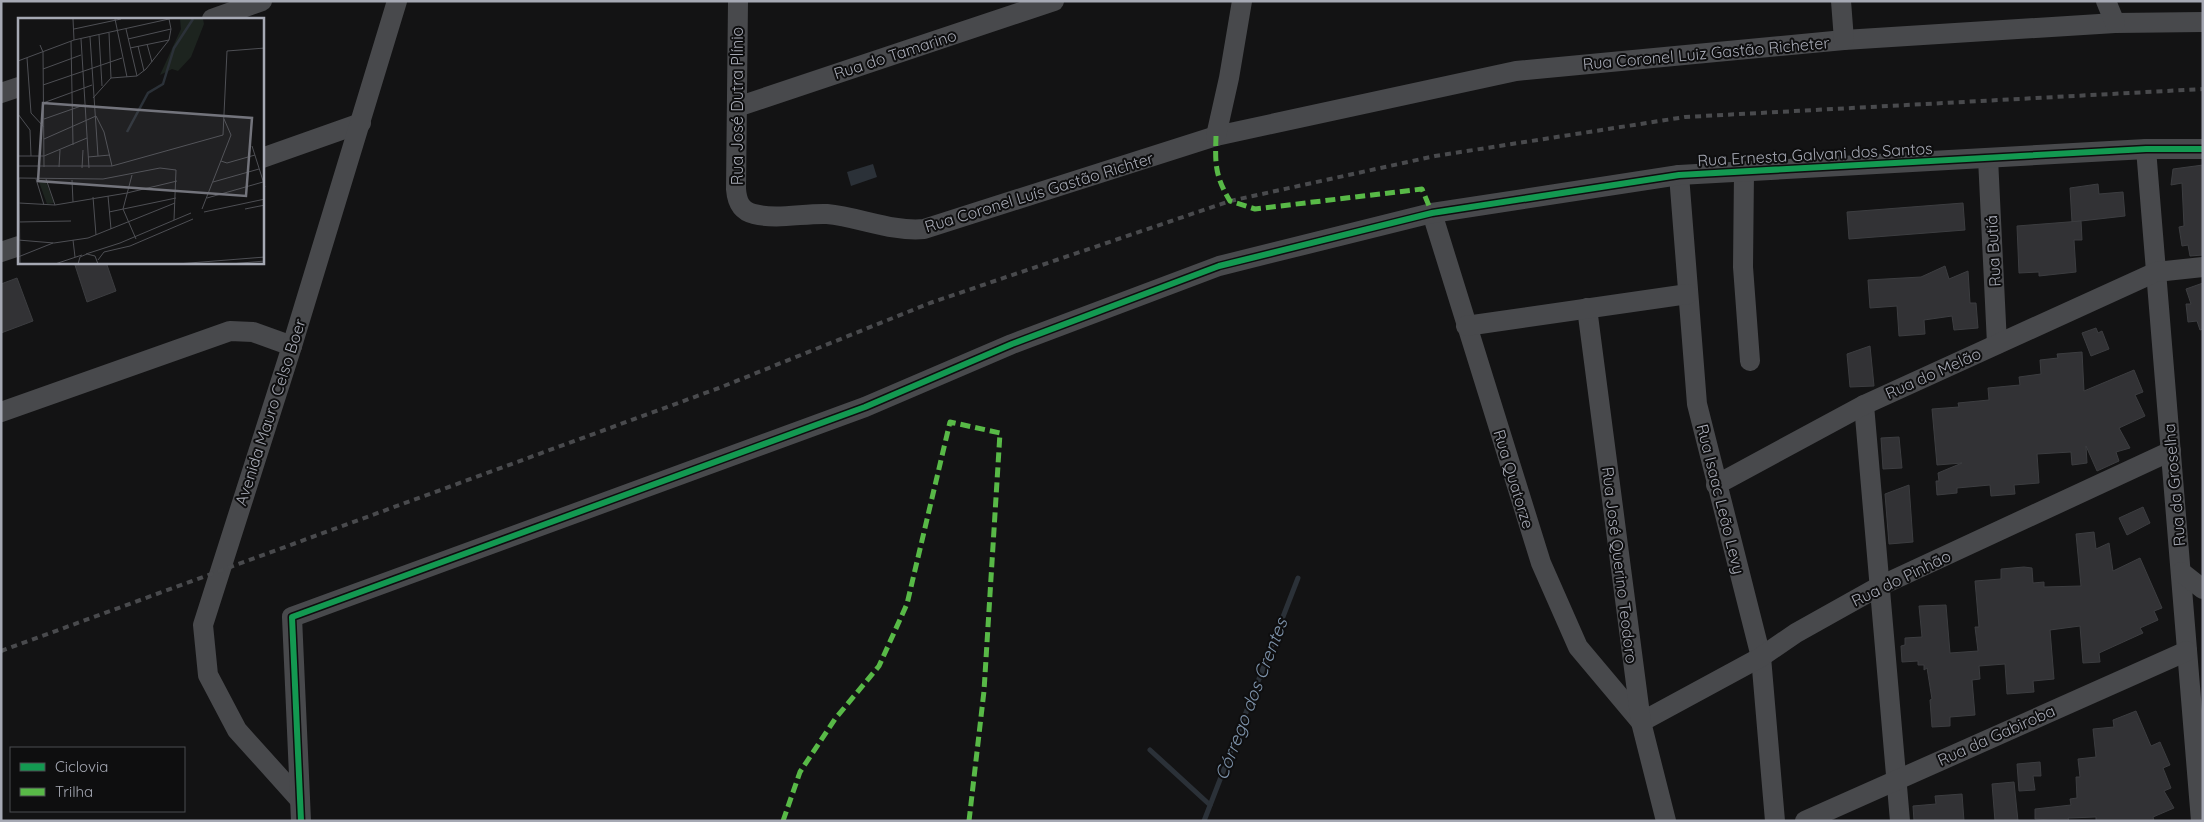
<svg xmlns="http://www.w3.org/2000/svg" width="2204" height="822" font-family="Quicksand,sans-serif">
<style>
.water{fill:#2b3138}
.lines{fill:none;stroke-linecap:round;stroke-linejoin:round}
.stream{stroke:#2b3138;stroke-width:5}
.building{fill:#323235;stroke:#3c3d40}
.minor{stroke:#48494c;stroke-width:20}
.rail{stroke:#494a4d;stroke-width:4;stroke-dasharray:6 5;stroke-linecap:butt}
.quiet{stroke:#58b947;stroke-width:5;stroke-dasharray:10 5;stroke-linecap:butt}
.cycleway-casing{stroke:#0e0e0f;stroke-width:9}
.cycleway{stroke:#139951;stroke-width:6}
.labels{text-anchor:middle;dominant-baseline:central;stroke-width:4;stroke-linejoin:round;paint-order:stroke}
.street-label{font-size:16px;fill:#a6a9b4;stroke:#0e0e0f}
.water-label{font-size:18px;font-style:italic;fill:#7f94ac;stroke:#0e0e0f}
.inset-river{fill:none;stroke:#2b3138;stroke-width:2.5}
.inset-road{fill:none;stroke:#4e4f54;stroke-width:1}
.view{fill:#73747c;fill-opacity:0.15;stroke:#73747c;stroke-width:2.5}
.inset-edge{fill:none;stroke:#a6a9b4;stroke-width:2.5}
</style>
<rect width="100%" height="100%" fill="#131314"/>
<polygon class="water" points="873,164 877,177 851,186 847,172"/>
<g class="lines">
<g class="stream">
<polyline points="1150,750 1210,805"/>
<polyline points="1204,821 1298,578"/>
</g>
</g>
<g class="building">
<polygon points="2203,165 2203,255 2190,256 2188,245 2182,246 2179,227 2184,226 2182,183 2171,185 2173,169"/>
<polygon points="2098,184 2099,194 2123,192 2125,216 2072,222 2070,188"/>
<polygon points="1963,203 1965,230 1849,239 1847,212"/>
<polygon points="2081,221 2082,240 2074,240 2076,272 2039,276 2039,272 2019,273 2017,226"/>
<polygon points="74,262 106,262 116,291 87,302"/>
<polygon points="1945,266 1949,279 1968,271 1970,303 1976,303 1978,328 1954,330 1952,316 1924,320 1925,334 1899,336 1897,306 1870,308 1868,280 1921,277"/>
<polygon points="17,278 33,321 1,333 1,284"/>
<polygon points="2203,283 2203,329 2200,330 2197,321 2188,322 2186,304 2191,304 2186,289"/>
<polygon points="2096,328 2098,333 2102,331 2109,349 2091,356 2082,333"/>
<polygon points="1870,346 1874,386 1850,387 1847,354"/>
<polygon points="2082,352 2084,391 2134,370 2143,392 2135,395 2145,416 2119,428 2130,448 2116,452 2119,461 2097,471 2086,446 2087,463 2072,465 2071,452 2037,454 2039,483 2014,485 2015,494 1991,496 1990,485 1957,488 1957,493 1937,495 1936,481 1939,481 1938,473 1962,463 1937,465 1932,409 1959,407 1958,403 1989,400 1988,388 2020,385 2019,377 2041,374 2040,360 2058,358 2057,354"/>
<polygon points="1899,437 1902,468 1883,469 1881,438"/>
<polygon points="1909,485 1913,542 1889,544 1885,494"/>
<polygon points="2143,507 2150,523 2127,535 2119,518"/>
<polygon points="2094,532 2096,549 2109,543 2113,571 2140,558 2162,608 2154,611 2158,620 2140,628 2143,633 2099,653 2100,662 2083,663 2080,626 2050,630 2054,679 2033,681 2034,692 2007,694 2005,664 1979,666 1980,679 1972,680 1975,715 1950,717 1950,726 1932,727 1930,700 1932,699 1927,668 1924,670 1924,665 1918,665 1918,661 1902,662 1901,646 1905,645 1905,638 1922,637 1919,606 1946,605 1950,653 1978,651 1975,627 1979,627 1975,581 2001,579 2001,569 2024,567 2032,568 2033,583 2044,582 2044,587 2081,586 2076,534"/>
<polygon points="2136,711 2151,746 2160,742 2170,765 2163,768 2171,788 2164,791 2174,808 2153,817 2154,821 2096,821 2096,817 2068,818 2069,821 2035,819 2035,809 2071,805 2070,799 2077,798 2076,777 2080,777 2078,759 2096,757 2093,729 2114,727 2113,720"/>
<polygon points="2040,762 2041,776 2033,776 2035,790 2019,791 2017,764"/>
<polygon points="2014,782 2018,821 1995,821 1992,784"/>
<polygon points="1962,794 1964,821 1914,821 1913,806 1936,804 1935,796"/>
</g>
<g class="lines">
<g class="minor">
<path d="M738,1L736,189C737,202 741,211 754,214C777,220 804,213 827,214C859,217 892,232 924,229L1216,136L1516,71L1844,40L2115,23L2203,22"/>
<polyline points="1841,1 1844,40"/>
<polyline points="2106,1 2115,23"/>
<polyline points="212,19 262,1"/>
<polyline points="1,93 19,87"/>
<polyline points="737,107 1054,1"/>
<polyline points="1216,136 1229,78 1242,1"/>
<polyline points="2146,149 2201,821"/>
<polyline points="262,158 361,123"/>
<polyline points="1988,158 1997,344"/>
<polyline points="1744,172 1743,267 1750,361"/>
<polyline points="1679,175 1697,404 1761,657 1775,821"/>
<polyline points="1432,213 1541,563 1578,647 1641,722 1761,657 1796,633 1880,586 2171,451"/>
<polyline points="1,252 19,246"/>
<polyline points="1587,308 1641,722 1666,821"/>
<polyline points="1466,326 1688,294"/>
<polyline points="1864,405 1900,821"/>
<polyline points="1,412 230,331 253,332 292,346"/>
<polyline points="1716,485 1864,405 2156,272 2203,267"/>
<polyline points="2181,572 2203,589"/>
<polyline points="300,800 237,730 208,675 203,625 292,346 397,1"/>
<polyline points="301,821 292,617 865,407 1012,344 1219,266 1432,213 1679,175 2146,149 2203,149"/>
<polyline points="1805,821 2187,651"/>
</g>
<polyline class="rail" points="1,651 719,388 930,303 1230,201 1435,156 1685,117 2203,89"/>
<g class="quiet">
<path d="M1216,136C1215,164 1215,176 1230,201L1255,209L1422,189L1432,213"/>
<polyline points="783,821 800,772 835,719 879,666 907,604 950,422 1000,433 984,691 969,821"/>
</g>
<g class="cycleway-casing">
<polyline id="cycleway" points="301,821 292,617 865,407 1012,344 1219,266 1432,213 1679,175 2146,149 2203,149"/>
</g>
<use href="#cycleway" class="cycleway"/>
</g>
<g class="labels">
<g class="street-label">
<text transform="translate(1706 53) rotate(-5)">Rua Coronel Luiz Gastão Richeter</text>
<text transform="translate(895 54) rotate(-18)">Rua do Tamarino</text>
<text transform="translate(737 106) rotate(-90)">Rua José Dutra Plínio</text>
<text transform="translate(1815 154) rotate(-3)">Rua Ernesta Galvani dos Santos</text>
<text transform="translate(1039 192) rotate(-17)">Rua Coronel Luís Gastão Richter</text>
<text transform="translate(1993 251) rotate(-93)">Rua Butiá</text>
<text transform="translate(1933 373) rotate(-24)">Rua do Melão</text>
<text transform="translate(270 412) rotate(-72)">Avenida Mauro Celso Boer</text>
<text transform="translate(1514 479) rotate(73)">Rua Quatorze</text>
<text transform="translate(2174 485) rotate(-95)">Rua da Groselha</text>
<text transform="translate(1721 499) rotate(76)">Rua Isaac Leão Levy</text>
<text transform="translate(1620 565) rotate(83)">Rua José Querino Teodoro</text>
<text transform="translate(1901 578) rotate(-26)">Rua do Pinhão</text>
<text transform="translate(1996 735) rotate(-24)">Rua da Gabiroba</text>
</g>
<g class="water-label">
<text transform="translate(1251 699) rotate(-69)">Córrego dos Crentes</text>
</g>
</g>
<g transform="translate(18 18)">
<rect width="246" height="246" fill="#131314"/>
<path d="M162,1H185L186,6L173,39L160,53L154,51L142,57L163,11ZM21,164H28L36,185L29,186Z" fill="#1d241f"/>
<path class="inset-river" d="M109,114L130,75L145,66L156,30L175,1"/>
<path class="inset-road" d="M55,1L56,22M97,1L109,59M56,11L103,1M108,11L119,58M91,15L93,60M81,17L84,68M72,19L80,138M63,21L71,150M110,21L153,11M53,23L55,127M129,26L134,44M22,27L25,34L26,149M120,28L126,53M112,30L151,22M9,40L13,95L26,109M0,43L56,22L151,1M25,51L63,37M25,67L104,40M75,80L93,60L119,58L128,51L151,22L153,11L151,1M25,85L74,67M0,96L12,112L13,138M26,101L66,87M26,121L78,98L86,114L94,148M234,128L247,169M0,138H26L69,120M70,139L92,137M203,143L209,145L237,137M0,148H94L205,117L209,33L247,30M41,149L42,132M64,150L65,132M114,157L105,191L118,221M0,160L85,161L142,150L158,152L156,202M1,160L2,246M18,161L26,187M28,161L37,187M54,162L55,184M195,164L241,151M90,178L93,211M75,179L78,217M189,180L245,164M1,185L37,187L109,175L159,163M184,191L213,117L206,101M227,191L247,187M91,194L158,180M186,194L247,181M0,204L53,203M0,222L36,225L70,220L157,185M55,222L57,239M68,236L102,225L173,195M0,239L35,225M80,242L86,234L112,228L175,201M37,246L64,237M60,246L62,239L69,236L77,238L80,246M159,246L247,239M212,246L247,243"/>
<path class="view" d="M25,85L234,100L228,178L20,163Z"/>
<rect width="246" height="246" class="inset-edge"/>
</g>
<rect width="2204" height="822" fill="none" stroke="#a6a9b4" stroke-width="5"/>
<rect x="10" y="747" width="175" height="65" fill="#0e0e0f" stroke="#4b4c51"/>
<rect x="20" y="763" width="25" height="8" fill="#139951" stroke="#4b4c51"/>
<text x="55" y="772" font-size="15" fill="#a6a9b4">Ciclovia</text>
<rect x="20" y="788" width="25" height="8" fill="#58b947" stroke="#4b4c51"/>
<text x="55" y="797" font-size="15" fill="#a6a9b4">Trilha</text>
</svg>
